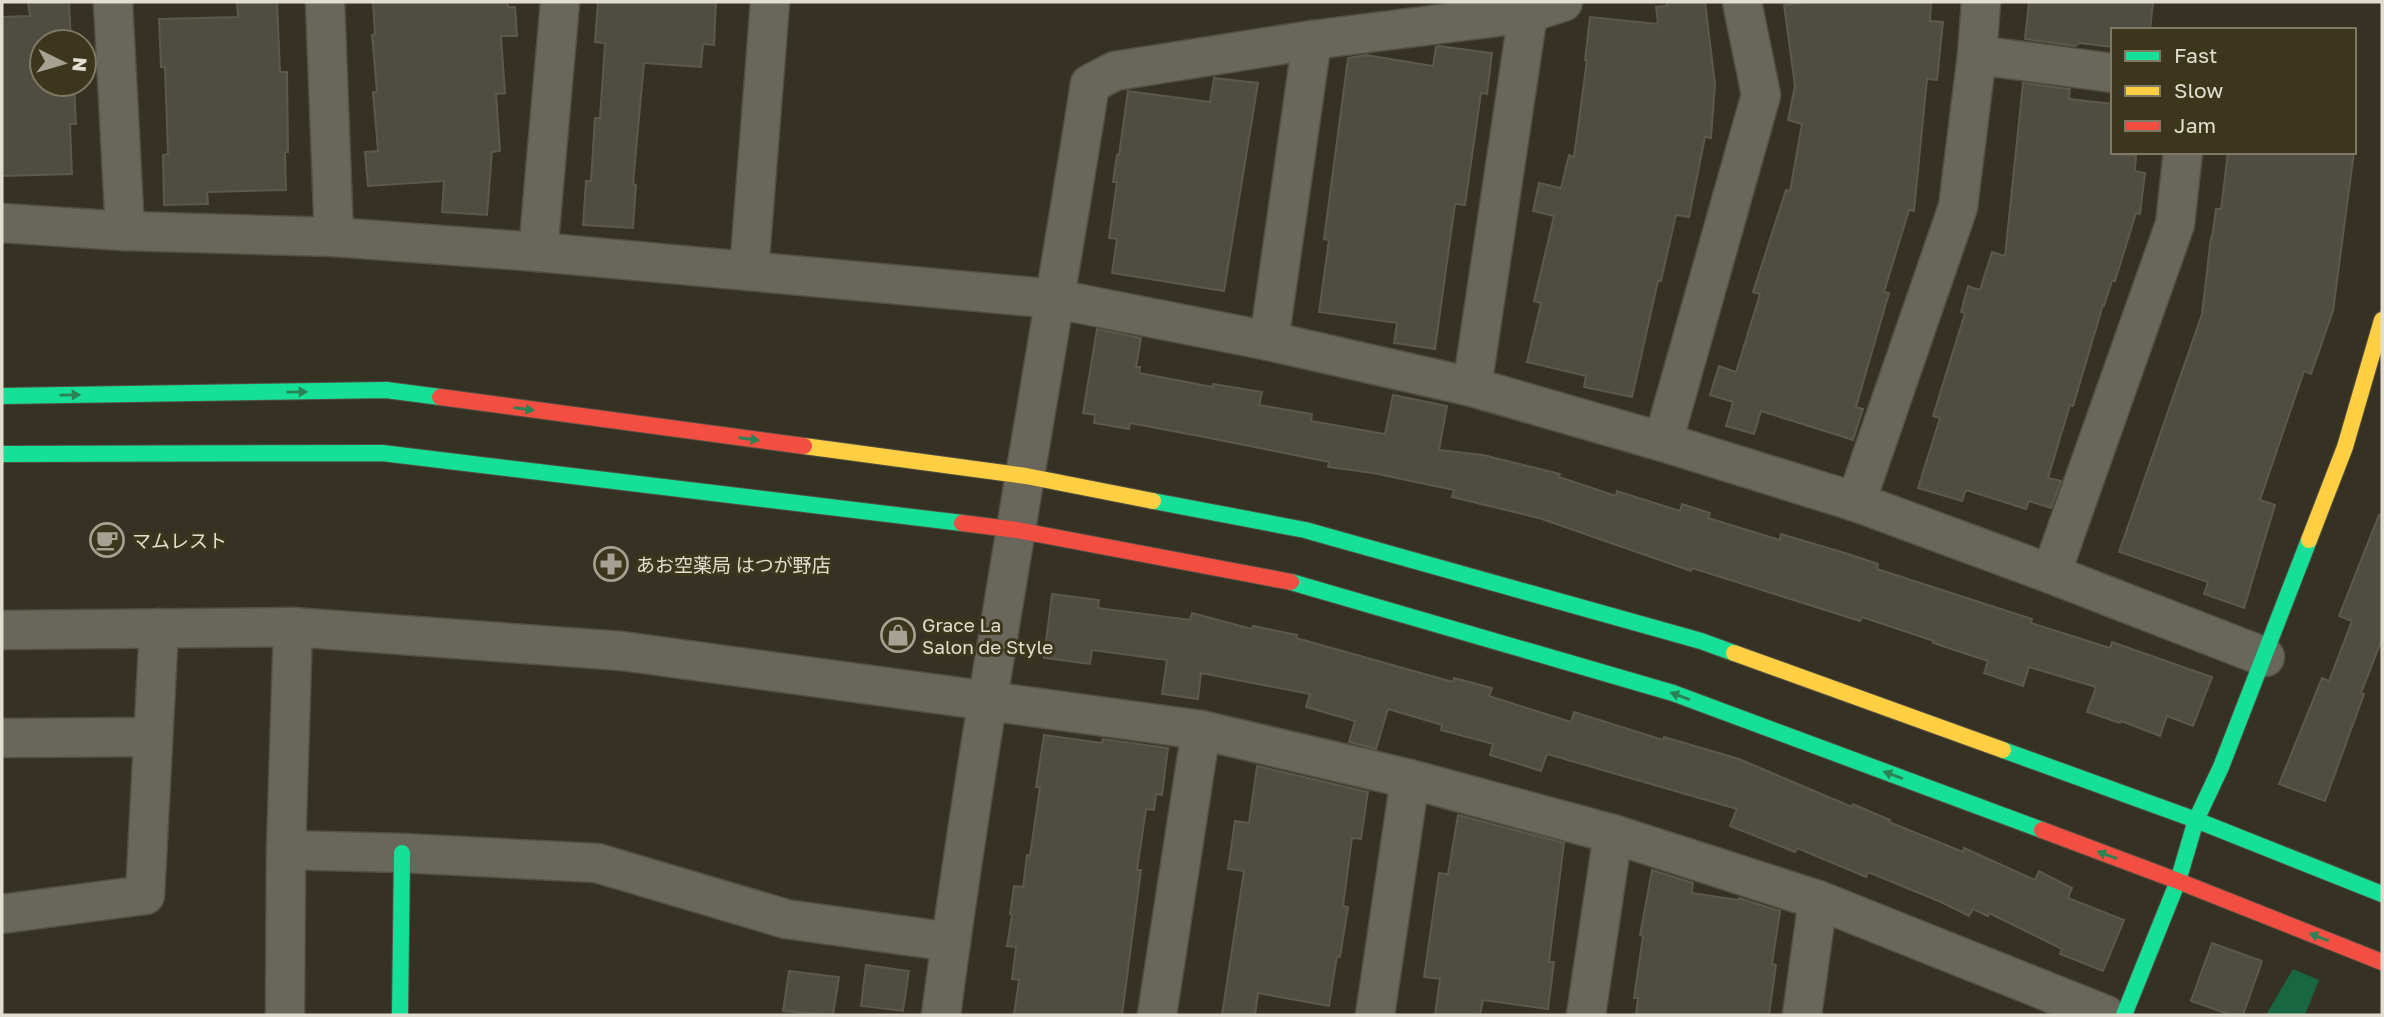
<svg xmlns="http://www.w3.org/2000/svg" width="2384" height="1017" font-family="'Golos Text','Noto Sans JP',sans-serif">
<style>
.green{fill:#196742}
.building{fill:#4f4d41;stroke:#5c594c;stroke-width:2}
.lines{fill:none;stroke-linecap:round;stroke-linejoin:round}
.street-casing{stroke:#535043;stroke-width:41}
.fast-casing{stroke:#535043;stroke-width:18}
.slow-casing{stroke:#535043;stroke-width:18}
.jam-casing{stroke:#535043;stroke-width:18}
.street{stroke:#69675b;stroke-width:38}
.fast{stroke:#16e098;stroke-width:16}
.slow{stroke:#ffcf43;stroke-width:16}
.jam{stroke:#f24e42;stroke-width:16}
.oneway{fill:#2b8254}
.labels{text-anchor:middle;dominant-baseline:central;stroke-width:6;stroke-linejoin:round;paint-order:stroke}
.poi-label{font-size:19px;fill:#e1decf;stroke:#3c361c;text-anchor:start}
</style>
<rect width="100%" height="100%" fill="#353123"/>
<polygon class="green" points="2293,969 2319,980 2305,1015 2266,1015"/>
<g class="building">
<polygon points="28,2 69,2 71,42 42,42 42,84 74,84 76,124 70,124 72,174 2,176 2,17 30,16"/>
<polygon points="237,2 277,2 280,72 287,72 288,152 285,152 286,190 207,192 208,204 164,205 163,155 168,154 165,67 161,67 159,19 238,17"/>
<polygon points="373,2 507,2 508,7 515,7 517,36 501,36 505,93 496,94 500,151 492,152 487,215 442,212 444,181 368,186 365,152 378,151 373,92 377,92 372,35 375,34"/>
<polygon points="598,2 716,2 714,45 703,44 701,67 644,63 633,184 636,185 633,228 583,225 586,181 591,181 595,118 600,118 605,43 595,42"/>
<polygon points="1667,2 1705,2 1715,84 1711,138 1705,137 1689,217 1676,215 1661,281 1658,281 1632,397 1584,387 1586,376 1527,362 1541,303 1534,301 1554,216 1533,211 1539,183 1561,188 1569,155 1574,157 1587,60 1585,60 1590,17 1658,24 1656,7 1667,6"/>
<polygon points="1812,2 1931,2 1930,21 1943,22 1937,80 1927,79 1914,211 1909,210 1884,292 1889,293 1856,407 1863,409 1853,440 1761,411 1754,434 1726,426 1733,402 1710,395 1719,366 1736,372 1760,294 1753,292 1786,190 1790,191 1802,124 1788,120 1795,86 1784,5"/>
<polygon points="2029,2 2153,2 2150,30 2113,30 2113,47 2080,43 2075,46 2025,39"/>
<polygon points="1439,46 1492,53 1487,94 1481,93 1465,205 1455,204 1435,349 1394,343 1397,323 1319,312 1329,240 1324,239 1348,58 1366,55 1433,66 1436,47"/>
<polygon points="1214,78 1258,83 1224,291 1112,273 1117,239 1109,238 1117,182 1113,182 1117,155 1119,155 1128,91 1210,102"/>
<polygon points="2023,83 2070,89 2069,99 2113,104 2113,154 2136,156 2135,171 2145,173 2140,214 2136,213 2115,281 2112,281 2104,306 2103,305 2073,406 2070,405 2048,478 2061,481 2051,508 2029,501 2026,509 1966,490 1962,501 1918,488 1940,418 1933,416 1965,313 1961,312 1968,286 1980,290 1992,252 2005,256"/>
<polygon points="2228,152 2354,152 2333,311 2311,374 2304,371 2260,500 2275,505 2244,608 2204,594 2208,582 2119,552 2202,314 2211,237 2212,238 2216,209 2221,209"/>
<polygon points="1097,329 1141,338 1136,367 1140,367 1139,373 1213,387 1213,384 1262,392 1259,405 1312,414 1311,421 1385,434 1393,395 1447,406 1439,450 1483,455 1560,474 1559,477 1616,496 1617,491 1680,511 1682,504 1710,513 1708,518 1780,540 1781,534 1845,553 1878,564 1877,569 2032,619 2031,623 2110,648 2112,642 2212,677 2193,726 2167,716 2160,736 2121,721 2120,723 2087,712 2096,687 2029,667 2023,686 1984,673 1988,661 1933,643 1934,641 1862,617 1860,621 1692,568 1691,571 1539,518 1452,497 1454,490 1373,473 1328,467 1329,462 1204,437 1130,423 1129,429 1094,423 1095,415 1083,413"/>
<polygon points="2379,515 2382,515 2382,639 2361,693 2364,694 2325,801 2279,784 2322,678 2329,681 2352,621 2339,616"/>
<polygon points="1052,594 1099,600 1098,608 1190,620 1192,613 1252,629 1253,626 1297,635 1296,638 1453,682 1454,678 1492,688 1489,696 1571,722 1574,712 1663,740 1664,737 1739,759 1852,807 1853,804 1890,820 1889,822 1963,852 1964,848 2035,880 2039,871 2072,888 2068,898 2124,920 2103,971 2060,954 2062,949 1989,913 1988,916 1973,909 1969,916 1941,902 1868,872 1866,877 1797,848 1795,852 1730,826 1737,809 1547,754 1541,771 1490,755 1493,744 1441,730 1442,725 1388,709 1376,749 1349,742 1355,721 1306,707 1310,694 1201,673 1198,699 1162,694 1167,660 1092,650 1090,664 1044,658"/>
<polygon points="1044,735 1102,743 1103,739 1168,748 1162,795 1156,794 1154,810 1146,809 1137,870 1141,870 1122,1015 1014,1015 1019,980 1012,979 1016,947 1007,946 1012,915 1010,914 1014,886 1023,887 1027,855 1030,856 1040,787 1036,787"/>
<polygon points="1257,766 1368,792 1361,839 1352,838 1343,906 1348,907 1340,957 1337,956 1329,1006 1258,993 1255,1015 1222,1015 1244,871 1228,869 1235,821 1249,823"/>
<polygon points="1458,815 1564,843 1549,962 1554,962 1548,1009 1483,1000 1480,1015 1435,1015 1440,979 1424,977 1439,873 1448,874"/>
<polygon points="1652,870 1693,883 1692,893 1738,900 1739,898 1780,911 1772,964 1776,965 1769,1015 1636,1015 1638,998 1634,998 1643,936 1640,935"/>
<polygon points="2212,943 2262,961 2243,1015 2231,1015 2191,1001"/>
<polygon points="866,965 909,971 903,1011 861,1006"/>
<polygon points="789,971 839,977 833,1015 783,1011"/>
</g>
<g class="lines">
<g class="street-casing">
<g id="street">
<polyline points="113,2 125,231"/>
<polyline points="325,2 334,237"/>
<polyline points="1977,55 2113,73"/>
<polyline points="2,223 125,231 334,237 538,252 1056,299 1269,341 1472,387 1663,442 1856,502 2051,574 2265,657"/>
<polyline points="538,252 560,2"/>
<polyline points="749,271 770,2"/>
<polyline points="1269,341 1312,40"/>
<polyline points="1472,387 1528,13"/>
<polyline points="1663,442 1761,95 1742,2"/>
<polyline points="1856,502 1958,207 1977,55 1981,2"/>
<polyline points="2051,574 2175,224 2183,152"/>
<polyline points="2,630 293,627 622,651 1201,730 1410,779 1613,834 1818,900 2106,1015"/>
<polyline points="2,738 153,737"/>
<polyline points="286,850 402,853 597,863 786,919 951,942"/>
<polyline points="2,914 145,895 159,628"/>
<polyline points="285,1015 286,850 293,627"/>
<path d="M941,1015C982,704 1041,395 1090,84L1115,71L1312,40L1528,13L1563,2"/>
<polyline points="1157,1015 1201,730"/>
<polyline points="1375,1015 1410,779"/>
<polyline points="1586,1015 1613,834"/>
<polyline points="1802,1015 1818,900"/>
</g>
</g>
<g class="fast-casing">
<g id="fast">
<polyline points="2,396 386,390 440,397"/>
<polyline points="2,454 382,453 962,523"/>
<polyline points="1153,501 1305,530 1701,641 1734,653"/>
<polyline points="1291,582 1673,693 2042,830"/>
<polyline points="2003,750 2196,820 2382,894"/>
<polyline points="400,1015 402,853"/>
<polyline points="2124,1015 2178,881 2196,820 2221,767 2309,540"/>
</g>
</g>
<g class="slow-casing">
<g id="slow">
<polyline points="804,446 1026,476 1153,501"/>
<polyline points="2309,540 2345,447 2382,320"/>
<polyline points="1734,653 2003,750"/>
</g>
</g>
<g class="jam-casing">
<g id="jam">
<polyline points="440,397 804,446"/>
<polyline points="962,523 1017,530 1291,582"/>
<polyline points="2042,830 2178,881 2382,962"/>
</g>
</g>
<use href="#street" class="street"/>
<use href="#fast" class="fast"/>
<use href="#slow" class="slow"/>
<use href="#jam" class="jam"/>
</g>
<defs><path id="oneway-solid" d="M-6-.8H1V-3.2L6.5 0L1 3.2V.8H-6Z" transform="scale(1.75)"/></defs>
<g class="oneway">
<use href="#oneway-solid" transform="translate(297 392) rotate(-1)"/>
<use href="#oneway-solid" transform="translate(70 395) rotate(-1)"/>
<use href="#oneway-solid" transform="translate(524 409) rotate(8)"/>
<use href="#oneway-solid" transform="translate(749 439) rotate(8)"/>
<use href="#oneway-solid" transform="translate(1680 696) rotate(-160)"/>
<use href="#oneway-solid" transform="translate(1893 775) rotate(-160)"/>
<use href="#oneway-solid" transform="translate(2107 855) rotate(-160)"/>
<use href="#oneway-solid" transform="translate(2319 937) rotate(-158)"/>
</g>
<defs>
<g id="cafe-ring" transform="scale(1.75)"><circle r="9.5" fill="#3c361c" stroke="#a5a193" stroke-width="1.5"/><path d="M-5.5-4.5H6V0H3Q3 3.5 0 3.5H-2.5Q-5.5 3.5-5.5 0ZM3-3.2v2h1.7v-2ZM-6 4.5H4V6H-6Z" fill="#a5a193"/></g>
<g id="pharmacy-ring" transform="scale(1.75)"><circle r="9.5" fill="#3c361c" stroke="#a5a193" stroke-width="1.5"/><path d="M-2-6h4v4h4v4h-4v4h-4v-4h-4v-4h4Z" fill="#a5a193"/></g>
<g id="shop-ring" transform="scale(1.75)"><circle r="9.5" fill="#3c361c" stroke="#a5a193" stroke-width="1.5"/><path d="M-5-2.5h2.3a2.7 3.5 0 0 1 5.4 0H5L5.5 6h-11ZM-1.5-2.5h3a1.5 2.3 0 0 0-3 0Z" fill="#a5a193"/></g>
</defs>
<g fill-rule="evenodd">
<use href="#cafe-ring" x="107" y="540"/>
<use href="#pharmacy-ring" x="611" y="564"/>
<use href="#shop-ring" x="898" y="635"/>
</g>
<g class="labels">
<g class="poi-label">
<text x="132" y="540">マムレスト</text>
<text x="636" y="564">あお空薬局 はつが野店</text>
<text x="922" y="624">Grace La<tspan x="922" dy="22">Salon de Style</tspan></text>
</g>
</g>
<rect width="2384" height="1017" fill="none" stroke="#e1decf" stroke-width="7"/>
<rect x="2111" y="28" width="245" height="126" fill="#3c361c" stroke="#7e7964" stroke-width="2"/>
<rect x="2125" y="51" width="35" height="10" fill="#16e098" stroke="#7e7964" stroke-width="2"/>
<text x="2174" y="63" font-size="21" fill="#e1decf">Fast</text>
<rect x="2125" y="86" width="35" height="10" fill="#ffcf43" stroke="#7e7964" stroke-width="2"/>
<text x="2174" y="98" font-size="21" fill="#e1decf">Slow</text>
<rect x="2125" y="121" width="35" height="10" fill="#f24e42" stroke="#7e7964" stroke-width="2"/>
<text x="2174" y="133" font-size="21" fill="#e1decf">Jam</text>
<g transform="translate(63 63) rotate(95)"><circle r="33" fill="#3c361c" stroke="#7e7964" stroke-width="2"/>
<path d="M0-5L12 26L0 18L-12 26Z" fill="#a5a193"/>
<text y="-10" font-size="19" font-weight="bold" text-anchor="middle" fill="#e1decf">N</text>
</g>
</svg>
